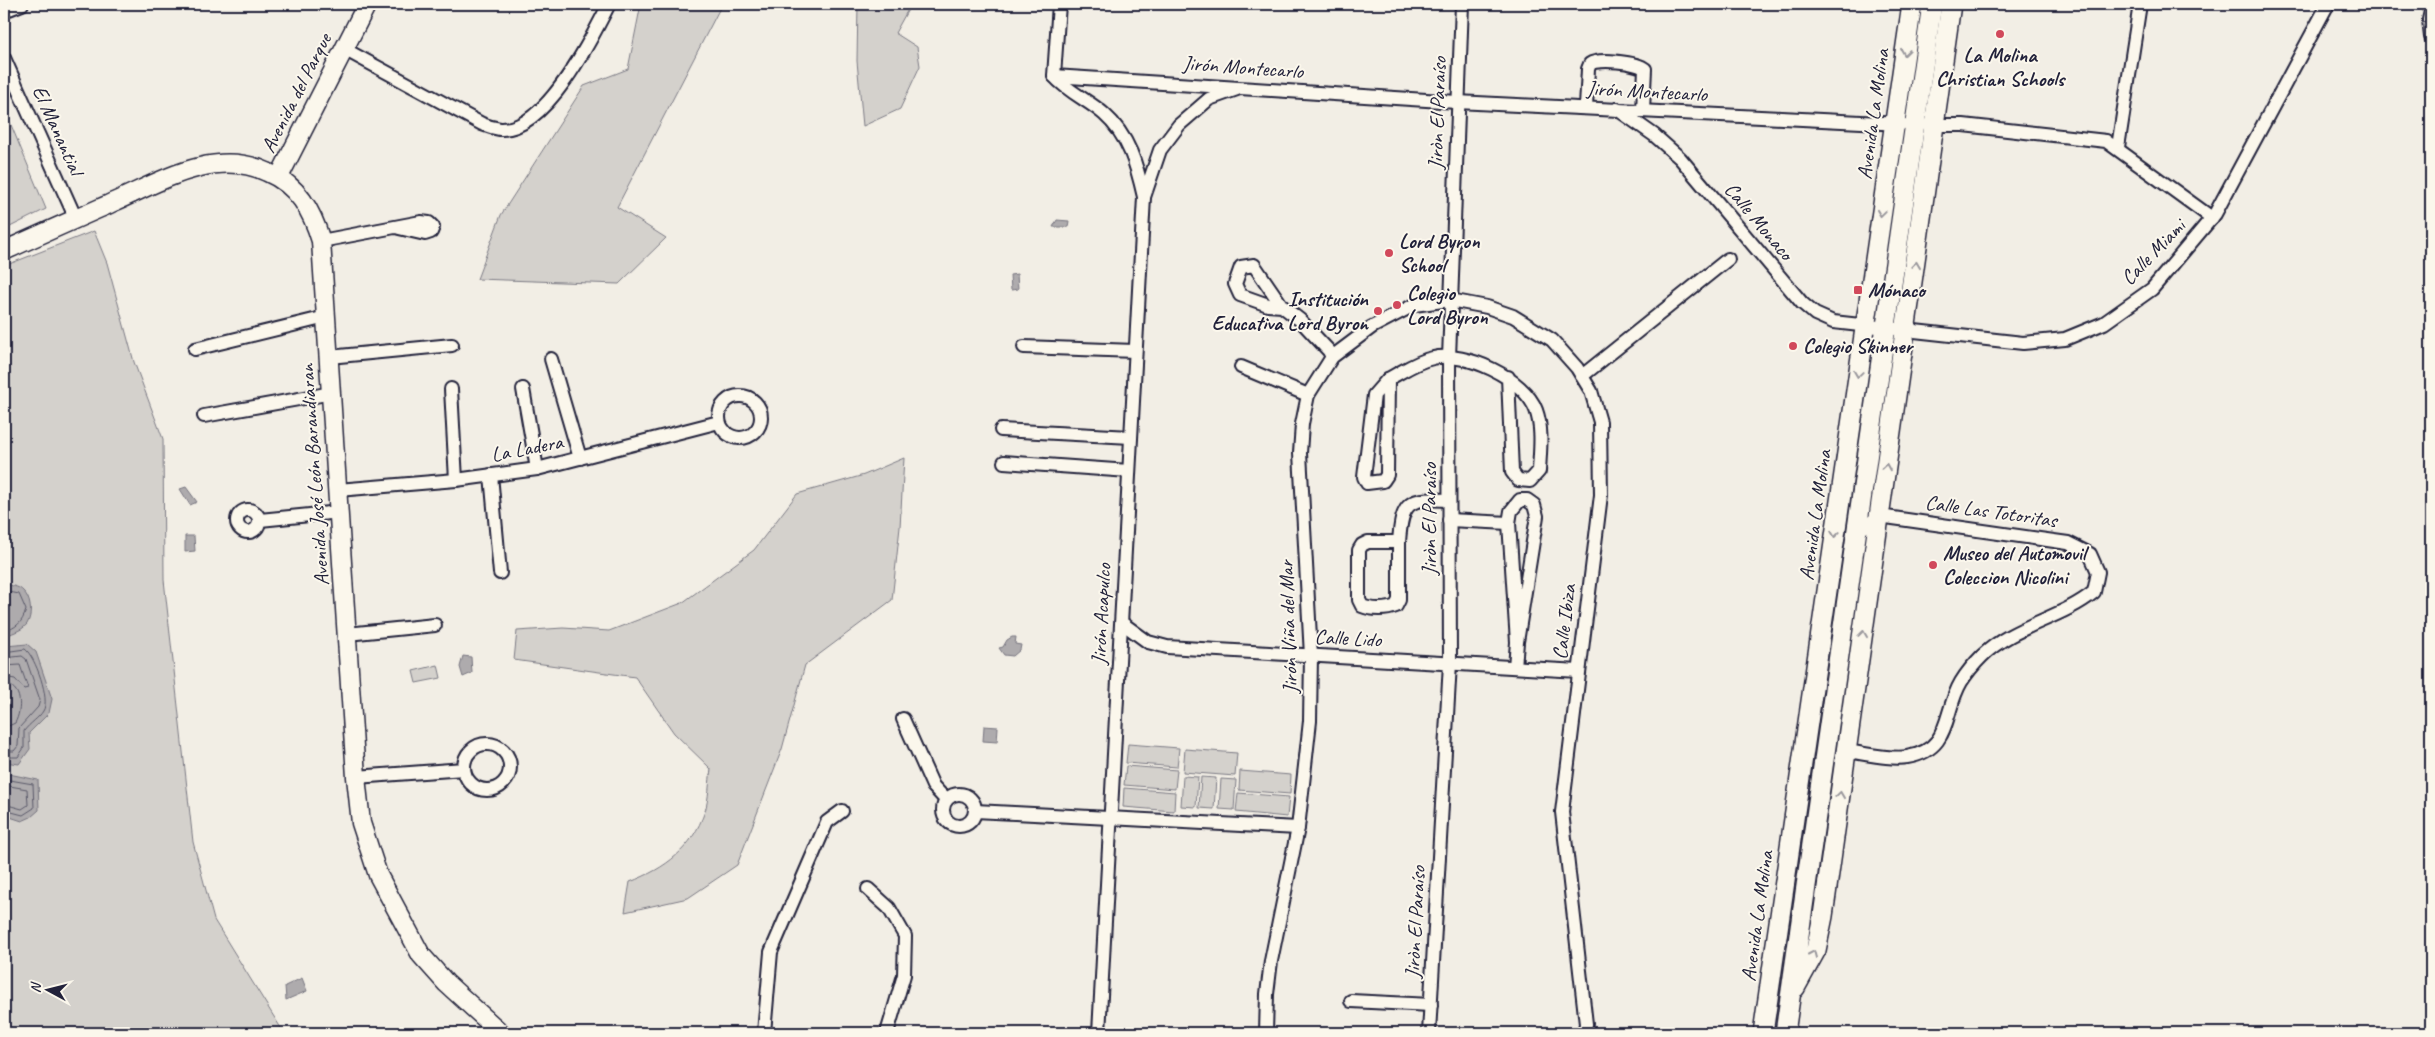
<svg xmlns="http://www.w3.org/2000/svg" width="2435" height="1037" font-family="Caveat,sans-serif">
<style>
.green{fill:#d4d1cc;stroke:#7b7a84}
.water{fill:#aeabad;stroke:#76747f}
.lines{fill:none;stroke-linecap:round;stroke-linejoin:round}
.shore{stroke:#5a5969;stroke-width:1}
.street-casing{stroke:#22223b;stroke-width:16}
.secondary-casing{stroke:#22223b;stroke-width:21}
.primary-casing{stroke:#22223b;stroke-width:22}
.street{stroke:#fbf7ec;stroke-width:12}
.secondary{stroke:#fbf7ec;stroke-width:18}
.primary{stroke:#fbf7ec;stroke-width:19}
.oneway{stroke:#99979c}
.poi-dot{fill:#d1495b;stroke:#fbf7ec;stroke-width:2}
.labels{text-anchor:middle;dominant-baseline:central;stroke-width:4;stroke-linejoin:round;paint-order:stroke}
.poi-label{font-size:21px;font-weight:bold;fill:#22223b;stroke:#fbf7ec;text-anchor:start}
.street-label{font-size:21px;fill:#22223b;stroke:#fbf7ec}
</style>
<rect width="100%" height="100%" fill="#f2eee5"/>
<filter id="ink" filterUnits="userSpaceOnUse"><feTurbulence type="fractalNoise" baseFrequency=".02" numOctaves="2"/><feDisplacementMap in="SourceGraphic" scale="10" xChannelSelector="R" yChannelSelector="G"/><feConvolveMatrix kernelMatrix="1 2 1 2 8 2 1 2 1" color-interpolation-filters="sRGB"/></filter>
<g filter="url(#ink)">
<g class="green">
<polygon points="641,4 722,4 617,207 666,238 619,284 477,279 501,215 584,86 628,69"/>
<polygon points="858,4 911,4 895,33 917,47 920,66 900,109 863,126 857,61"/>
<polygon points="4,108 46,209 4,230"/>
<polygon points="94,231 107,263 134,362 163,439 164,580 193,842 214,920 284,1033 4,1033 4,438 7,437 4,428 4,266"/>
<path d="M904,458L900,527L892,600L805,665L782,749L737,865L688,898L625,912L630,882C666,868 692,849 705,811C709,799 709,782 711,769L674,733L635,677L514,660L517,631L563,628L609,631L682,603L754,550L797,494L864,475Z"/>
<polygon points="438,665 441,678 416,683 413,671"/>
<polygon points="1128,744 1179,748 1177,767 1126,763"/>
<polygon points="1185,749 1237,753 1235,776 1183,772"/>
<polygon points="1126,766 1177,770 1175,789 1124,785"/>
<polygon points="1240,771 1291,775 1290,794 1239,790"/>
<polygon points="1183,776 1198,777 1196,807 1181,806"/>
<polygon points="1201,777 1216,778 1214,809 1199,808"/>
<polygon points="1221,779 1236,780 1234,810 1219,809"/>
<polygon points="1124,788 1175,792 1174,811 1123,807"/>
<polygon points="1238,793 1289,797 1287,817 1236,812"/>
</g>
<g class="water">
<polygon points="1057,220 1069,221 1068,227 1053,227"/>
<polygon points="1017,274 1018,289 1011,290 1010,275"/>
<polygon points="186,487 197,502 190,505 180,489"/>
<polygon points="185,536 194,536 195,551 185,552"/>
<path d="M9,585C13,586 20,587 23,591C31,598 33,614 27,624C21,632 11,632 4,638V587Z"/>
<polygon points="1012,637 1016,637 1015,644 1021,645 1020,650 1013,656 1004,655 999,648 1003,647 1007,640"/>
<polygon points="27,644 36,652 52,699 49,713 29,733 30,749 19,764 4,762 4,721 9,709 4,685 4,649 6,646"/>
<polygon points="463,656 471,657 472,673 463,677 460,667"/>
<polygon points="984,726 998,727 997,742 983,741"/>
<polygon points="4,773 38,780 39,810 31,817 22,821 4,815"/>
<polygon points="302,978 307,991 286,1000 285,986"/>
</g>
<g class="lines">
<g class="shore">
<path d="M4,591L19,594L26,610C22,624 16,627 4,632"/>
<path d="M4,652L25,649C35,656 51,700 43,711C39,718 30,723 24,731V748L18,757H4"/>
<polyline points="4,658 22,656 26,659 40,700 38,707 19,728 18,746 14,751 4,751"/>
<polyline points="4,666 20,665 28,688 24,689 15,679 4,677"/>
<path d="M4,684C23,686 22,710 15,723L4,728"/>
<polyline points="4,779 33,784 34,808 23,815 4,810"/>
<polyline points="4,785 27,789 28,805 22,809 4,804"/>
</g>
<g class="street-casing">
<g id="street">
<path d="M1059,4L1054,76C1068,92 1088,100 1104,114C1129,136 1137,166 1144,197L1099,1033"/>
<polyline points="4,11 22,4"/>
<polyline points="2431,11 2429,20 2431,37"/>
<path d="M344,49L482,124C487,126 494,128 500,129C545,132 592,38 609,4"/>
<polyline points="4,58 76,219"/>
<polyline points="1054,76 1457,102 1901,124"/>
<path d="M1586,107L1588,69L1590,64C1598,58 1637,62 1645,69L1643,110"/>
<polyline points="1617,109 1654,135 1680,158 1802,303 1815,314 1833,322 2023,343 2065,339 2104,323 2152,289 2215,214 2328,4"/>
<polyline points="1928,125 1963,125 2106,141 2212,218"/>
<polyline points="2118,147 2140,4"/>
<polyline points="1144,197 1160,150 1179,125 1209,99 1237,89"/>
<polyline points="321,241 421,222 429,223 433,227 431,232 425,234 399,228"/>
<polyline points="1282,306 1268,305 1240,295 1235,284 1241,267 1254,265 1282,306 1300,320 1329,351 1332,357"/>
<polyline points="1024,347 1135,351"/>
<polyline points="195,349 326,317"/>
<polyline points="329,357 452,345"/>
<polyline points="551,359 580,458"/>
<polyline points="1241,367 1308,395"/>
<polyline points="1582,376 1728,259"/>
<path d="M1388,379C1402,372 1417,361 1433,358C1466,351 1524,378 1536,410C1543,429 1540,451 1539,471L1530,481L1518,480L1512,472L1508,377"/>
<polygon points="1388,379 1387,475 1383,481 1367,483 1364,477 1374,395"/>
<polyline points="451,389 456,480"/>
<polyline points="523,389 537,469"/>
<circle cx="740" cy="417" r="21"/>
<polyline points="204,416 332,393"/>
<polyline points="1001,430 1131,437"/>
<polyline points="1004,462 1129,471"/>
<polyline points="491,475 500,573"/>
<polyline points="338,490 456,480 537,469 719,422"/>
<circle cx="248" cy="521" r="11"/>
<polyline points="260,520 340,512"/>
<polyline points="1449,520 1509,523"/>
<path d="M1368,542H1399V600L1396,606C1387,610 1371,610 1362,606L1359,600V550L1362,545Z"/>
<path d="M1399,542C1402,500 1409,498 1449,500"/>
<polyline points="1122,623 1148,642 1167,647 1579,671"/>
<polyline points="347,634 435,625"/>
<polyline points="1515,667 1517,642 1509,523 1511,511 1520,500 1527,500 1534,505 1537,516 1517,642"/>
<polyline points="903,719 933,786 946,800"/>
<circle cx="487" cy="767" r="23"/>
<path d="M1846,751C1863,753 1891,760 1907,757C1952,750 1943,712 1961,682C1966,674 1975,663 1982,656C2014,625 2061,619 2094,592L2098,572L2090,554L2068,543L1879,516L1856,533"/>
<polyline points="356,777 464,769"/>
<circle cx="959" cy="810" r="16"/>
<polyline points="975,811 1298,828"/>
<polyline points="868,889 889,908 905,936 904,975 887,1033"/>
<polyline points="1351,1001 1431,1005"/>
<polyline points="764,1033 771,952 827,822 842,811"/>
<polyline points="1266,1033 1267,994 1271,961 1298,828 1310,721 1311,656 1300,453 1302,424 1308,395 1332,357 1372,327 1414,305 1450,300 1487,307 1513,316 1552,340 1577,368 1591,391 1600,422 1601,495 1562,812 1586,1024 1584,1033"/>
<polyline points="1429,1033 1450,663 1449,358 1462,4"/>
</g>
</g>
<g class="secondary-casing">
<g id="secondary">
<polyline points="279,177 367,4"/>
<path d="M4,251C41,234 78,218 116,201C163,180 216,148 267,172C298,185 312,211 321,241L356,777L361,823L378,875L421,955L446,983L501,1033"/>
</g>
</g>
<g class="primary-casing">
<g id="primary">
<polyline points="1795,988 1816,950 1823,916 1951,4"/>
<polyline points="1763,1033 1912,4"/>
<polyline points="1785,1033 1932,4"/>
</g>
</g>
<use href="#street" class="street"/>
<use href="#secondary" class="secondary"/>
<use href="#primary" class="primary"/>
</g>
<defs><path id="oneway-chevron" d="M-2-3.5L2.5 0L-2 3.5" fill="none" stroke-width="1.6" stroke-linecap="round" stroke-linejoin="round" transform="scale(1.25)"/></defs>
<g class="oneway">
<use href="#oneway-chevron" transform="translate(1905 52) rotate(98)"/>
<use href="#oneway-chevron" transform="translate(1881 213) rotate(98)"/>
<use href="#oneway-chevron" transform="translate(1916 265) rotate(-82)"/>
<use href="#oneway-chevron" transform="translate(1858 374) rotate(98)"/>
<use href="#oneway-chevron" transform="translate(1886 467) rotate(-81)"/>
<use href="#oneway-chevron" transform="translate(1835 534) rotate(98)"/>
<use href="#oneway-chevron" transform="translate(1863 634) rotate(-82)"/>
<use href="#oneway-chevron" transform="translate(1840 795) rotate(-82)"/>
<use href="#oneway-chevron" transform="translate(1813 954) rotate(-66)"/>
</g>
</g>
<g class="poi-dot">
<circle cx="2000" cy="34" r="5"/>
<circle cx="1389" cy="253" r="5"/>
<rect x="1853" y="285" width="10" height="10" rx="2.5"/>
<circle cx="1397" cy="305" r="5"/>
<circle cx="1378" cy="311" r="5"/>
<circle cx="1793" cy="346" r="5"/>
<circle cx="1933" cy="565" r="5"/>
</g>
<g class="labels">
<g class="poi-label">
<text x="2000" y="55" text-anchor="middle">La Molina<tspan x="2000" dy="24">Christian Schools</tspan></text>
<text x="1399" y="241">Lord Byron<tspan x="1399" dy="24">School</tspan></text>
<text x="1868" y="290">Mónaco</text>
<text x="1407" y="293">Colegio<tspan x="1407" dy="24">Lord Byron</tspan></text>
<text x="1368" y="299" text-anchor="end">Institución<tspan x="1368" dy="24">Educativa Lord Byron</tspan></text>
<text x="1803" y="346">Colegio Skinner</text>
<text x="1943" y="553">Museo del Automovil<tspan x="1943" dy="24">Coleccion Nicolini</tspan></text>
</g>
<g class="street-label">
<text transform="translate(1243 67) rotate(4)">Jirón Montecarlo</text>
<text transform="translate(1647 91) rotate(3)">Jirón Montecarlo</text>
<text transform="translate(296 93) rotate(-63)">Avenida del Parque</text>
<text transform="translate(1437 113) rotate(-88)">Jiròn El Paraíso</text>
<text transform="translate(1873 114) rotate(-82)">Avenida La Molina</text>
<text transform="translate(58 130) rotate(66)">El Manantial</text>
<text transform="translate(1759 221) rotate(50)">Calle Monaco</text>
<text transform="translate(2153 252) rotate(-46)">Calle Miami</text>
<text transform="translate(527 448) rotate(-11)">La Ladera</text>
<text transform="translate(314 475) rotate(-94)">Avenida José León Barandiaran</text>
<text transform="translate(1991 511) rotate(8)">Calle Las Totoritas</text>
<text transform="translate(1815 515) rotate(-82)">Avenida La Molina</text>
<text transform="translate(1429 519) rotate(-90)">Jiròn El Paraíso</text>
<text transform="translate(1101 614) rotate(-87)">Jirón Acapulco</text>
<text transform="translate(1564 622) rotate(-83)">Calle Ibiza</text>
<text transform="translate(1288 627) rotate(-92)">Jirón Viña del Mar</text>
<text transform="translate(1348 638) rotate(3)">Calle Lido</text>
<text transform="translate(1757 916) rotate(-82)">Avenida La Molina</text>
<text transform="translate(1415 922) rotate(-87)">Jiròn El Paraíso</text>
</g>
</g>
<rect width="2435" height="1037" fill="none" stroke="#fbf7ec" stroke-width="20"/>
<rect x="10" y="10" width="2415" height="1017" fill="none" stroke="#22223b" stroke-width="2" filter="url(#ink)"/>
<g transform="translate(48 990) rotate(277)" stroke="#fbf7ec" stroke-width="4" paint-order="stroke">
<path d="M0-4L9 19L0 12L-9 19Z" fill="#22223b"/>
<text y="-8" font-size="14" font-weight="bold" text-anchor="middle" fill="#22223b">N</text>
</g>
</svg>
